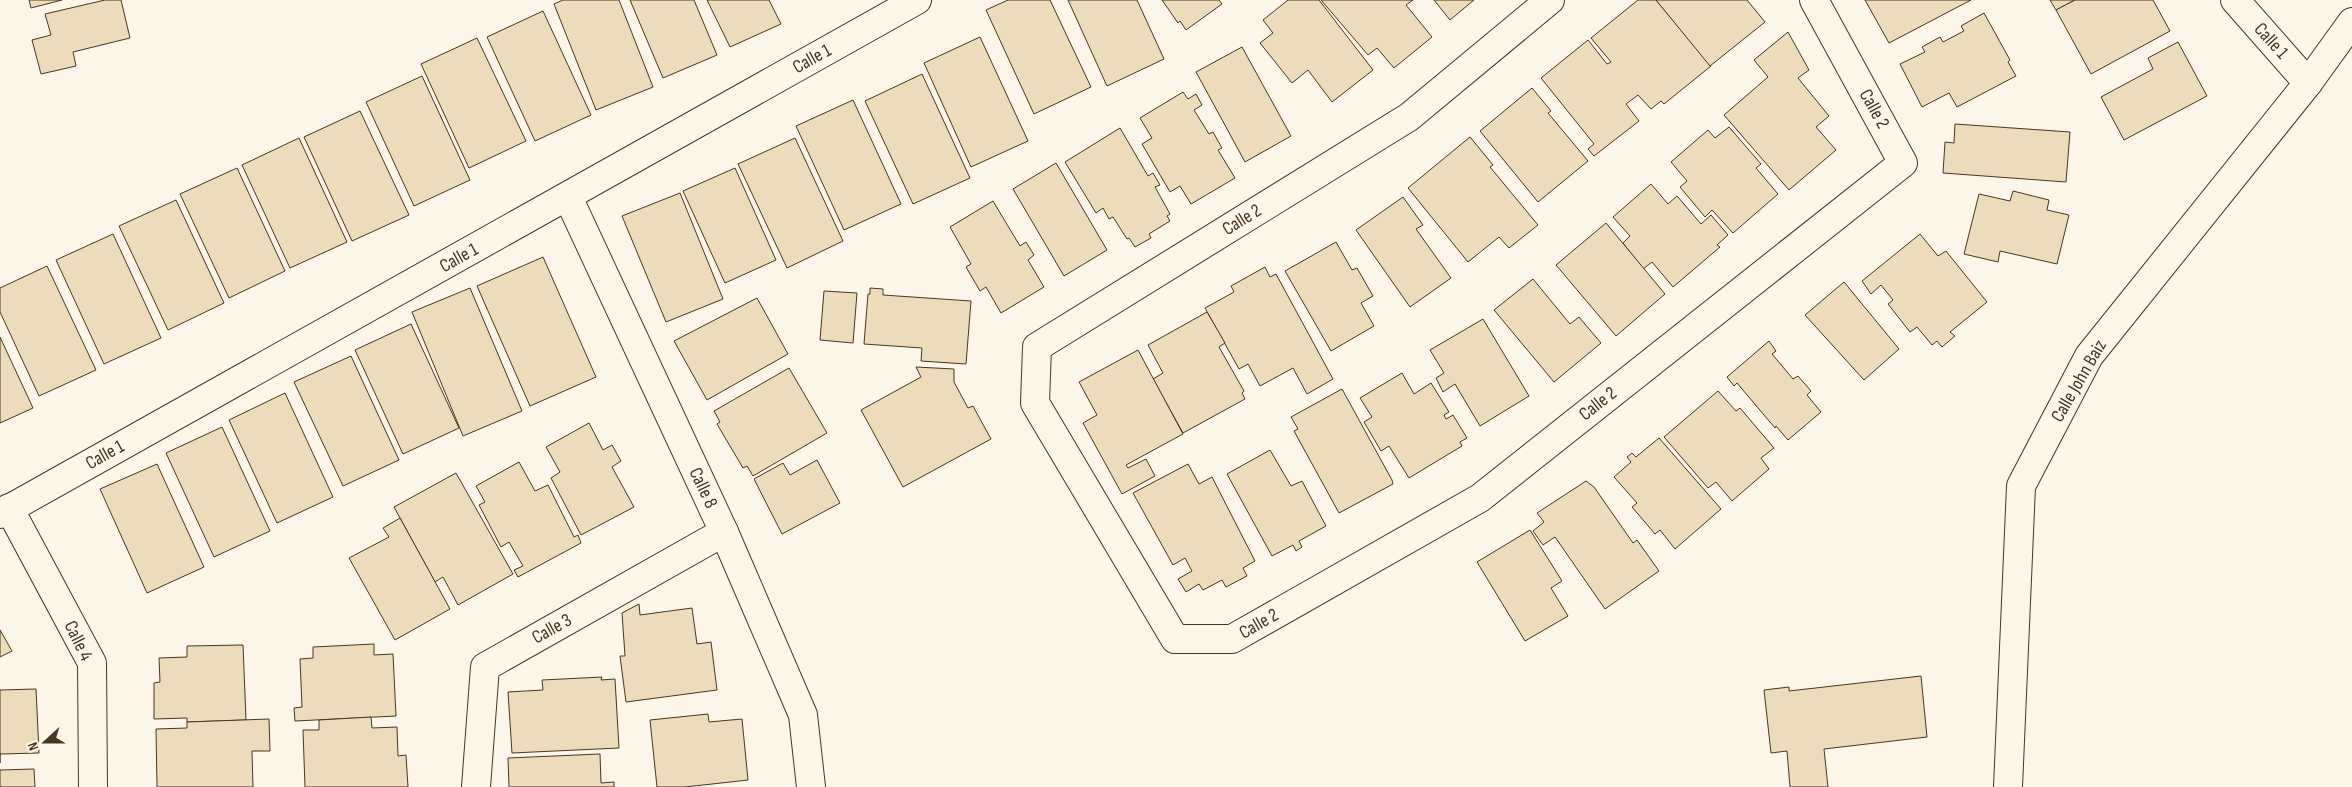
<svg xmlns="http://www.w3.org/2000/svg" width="2352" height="787" font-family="'Sofia Sans Condensed',sans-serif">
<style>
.building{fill:#ecdcbc;stroke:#4a3520}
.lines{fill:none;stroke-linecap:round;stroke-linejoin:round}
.minor-casing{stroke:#4a3520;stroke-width:30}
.minor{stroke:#fbf6e9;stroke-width:28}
.labels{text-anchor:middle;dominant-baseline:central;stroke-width:4;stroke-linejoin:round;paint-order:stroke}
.street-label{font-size:19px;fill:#4a3520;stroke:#fbf6e9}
</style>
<rect width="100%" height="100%" fill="#fbf6e9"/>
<g class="building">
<polygon points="29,0 62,0 31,8"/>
<polygon points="105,0 121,0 130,38 73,52 76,66 41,74 32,40 51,35 45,14"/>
<polygon points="563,0 619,0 653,87 596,110 554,4"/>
<polygon points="630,0 694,0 717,55 663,78"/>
<polygon points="707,0 769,0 781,24 730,47"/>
<polygon points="1008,0 1050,0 1091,87 1034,114 986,10"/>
<polygon points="1068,0 1137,0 1164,59 1107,86"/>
<polygon points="1162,0 1219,0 1222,4 1186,30 1180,21 1178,23"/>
<polygon points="1288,0 1319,0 1373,70 1332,102 1308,70 1292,83 1260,43 1273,33 1263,20"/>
<polygon points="1321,0 1413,0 1406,5 1432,37 1394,68 1377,48 1368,55"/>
<polygon points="1434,0 1474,0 1450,20"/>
<polygon points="1638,0 1656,0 1711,66 1664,104 1661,101 1651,109 1638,95 1626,104 1639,121 1594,156 1588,149 1594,144 1541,78 1588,40 1607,64 1611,62 1591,38"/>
<polygon points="1656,0 1747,0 1765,22 1710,66"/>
<polygon points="1865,0 1971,0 1889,43"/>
<polygon points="2050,0 2075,0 2056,10"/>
<polygon points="2075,0 2153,0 2170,31 2091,74 2056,10"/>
<polygon points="543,11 591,115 535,141 487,37"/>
<polygon points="1984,13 2010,60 2008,62 2016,76 1957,107 1949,93 1922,107 1900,64 1925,52 1922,47 1940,37 1943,42 1964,31 1961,26"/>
<polygon points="1788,32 1809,70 1798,78 1829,116 1816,127 1836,150 1789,190 1724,115 1768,77 1754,60"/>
<polygon points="980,37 1028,141 971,167 924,63"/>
<polygon points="477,38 526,141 469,168 421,64"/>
<polygon points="2178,42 2207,96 2124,140 2101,97 2153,69 2148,58"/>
<polygon points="1242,47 1291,136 1245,162 1196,72"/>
<polygon points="922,74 970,178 913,204 865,101"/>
<polygon points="422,76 470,180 414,206 366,102"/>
<polygon points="1532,88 1551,111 1548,113 1588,161 1538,202 1480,131"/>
<polygon points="1183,92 1188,99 1196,94 1202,105 1194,110 1209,134 1213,132 1222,148 1218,150 1235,178 1191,204 1180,186 1170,192 1142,144 1152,138 1140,118"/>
<polygon points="853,100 901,204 844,230 796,126"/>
<polygon points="360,111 409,215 352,241 304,137"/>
<polygon points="1955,124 2070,132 2066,182 1943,173 1945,142 1954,143"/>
<polygon points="1729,127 1761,164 1756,168 1778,194 1733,233 1712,210 1705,217 1680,187 1687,181 1671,162 1708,130 1715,138"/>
<polygon points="1120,128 1148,176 1153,173 1160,185 1155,187 1170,214 1167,216 1170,221 1149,234 1151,238 1135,247 1129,238 1127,239 1113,217 1109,219 1103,208 1096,213 1065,162"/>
<polygon points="1470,137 1493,165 1490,167 1538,225 1509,248 1499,237 1468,262 1408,188"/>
<polygon points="299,138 347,242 290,268 242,165"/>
<polygon points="795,138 843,241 787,268 738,164"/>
<polygon points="1056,163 1107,250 1064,276 1013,189"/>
<polygon points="237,168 285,271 229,298 180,194"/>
<polygon points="735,168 776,260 725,283 683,191"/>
<polygon points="1651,184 1668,204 1677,196 1701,224 1711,215 1728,235 1717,245 1720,247 1673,287 1652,262 1643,269 1623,243 1630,236 1613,217"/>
<polygon points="2013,191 2049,200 2047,210 2069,215 2057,264 2000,251 1998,262 1964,254 1979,194 2010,201"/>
<polygon points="680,193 723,299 666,322 622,216"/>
<polygon points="1403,197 1423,225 1416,229 1451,278 1410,307 1356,230"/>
<polygon points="176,200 224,303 168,330 119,226"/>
<polygon points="993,201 1020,246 1026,242 1034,255 1028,260 1044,287 1001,313 986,287 980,291 966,267 971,264 950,227"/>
<polygon points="1606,223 1665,294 1616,336 1556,265"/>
<polygon points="113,234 161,338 104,364 56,260"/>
<polygon points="1920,234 1938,256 1946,251 1987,302 1950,332 1955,336 1942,347 1937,341 1932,345 1917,327 1910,332 1888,304 1893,300 1881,285 1871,294 1862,281"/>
<polygon points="1336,242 1352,270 1357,268 1373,296 1361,303 1374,326 1331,351 1285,271"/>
<polygon points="543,257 596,377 530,406 477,286"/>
<polygon points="47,266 96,370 39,396 0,312 0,288"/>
<polygon points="1265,267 1270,277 1276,274 1333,379 1307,394 1293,368 1260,386 1248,364 1239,369 1205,308 1234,292 1231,286"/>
<polygon points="1533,279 1570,324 1579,317 1601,343 1554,382 1494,310"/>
<polygon points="1844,282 1899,349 1864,380 1805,315"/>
<polygon points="470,288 522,411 463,436 412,312"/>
<polygon points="870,288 883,289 883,295 971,301 966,364 921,361 922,348 864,344 868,294 870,294"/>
<polygon points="824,291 857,293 853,343 820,340"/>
<polygon points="757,298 788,354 707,400 674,341"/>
<polygon points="1207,312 1225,343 1219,347 1244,391 1242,393 1245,399 1183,433 1153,379 1163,373 1148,345"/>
<polygon points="1483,319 1529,396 1480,426 1455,384 1443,392 1436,378 1444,373 1430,350"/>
<polygon points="411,324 459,428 403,454 355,350"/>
<polygon points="0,337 33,408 0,423"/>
<polygon points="1769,341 1776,351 1772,354 1793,379 1798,376 1811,391 1807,395 1821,412 1788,440 1776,426 1775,428 1737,383 1734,386 1727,377"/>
<polygon points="1138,350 1183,434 1126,465 1128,468 1146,459 1155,476 1122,494 1083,423 1097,415 1079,382"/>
<polygon points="351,356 399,460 343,486 294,382"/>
<polygon points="916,367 954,369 954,382 968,408 973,406 991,439 903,487 861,410 921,377"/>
<polygon points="789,368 827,433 753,476 747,466 743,468 717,424 720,422 714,411"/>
<polygon points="1402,373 1414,394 1431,383 1449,412 1444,415 1446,419 1453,415 1467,438 1460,442 1462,446 1409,478 1389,446 1381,451 1364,422 1372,417 1360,398"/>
<polygon points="1342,389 1392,480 1393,484 1339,513 1294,431 1298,429 1291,417"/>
<polygon points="1718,391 1736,411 1740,408 1774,448 1761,458 1769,469 1732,501 1716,482 1708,488 1664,437"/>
<polygon points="285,393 333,497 277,523 229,420"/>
<polygon points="589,423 603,450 612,445 621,461 612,467 634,507 581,535 551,478 560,472 546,447"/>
<polygon points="222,427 270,531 214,557 166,453"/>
<polygon points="1659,438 1721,509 1675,549 1660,530 1655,534 1632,507 1637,503 1614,477 1631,462 1627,457 1632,453 1636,457"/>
<polygon points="1270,450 1291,486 1302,481 1326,526 1299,541 1302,547 1296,551 1293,545 1272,556 1227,474"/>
<polygon points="817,460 840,503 782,534 754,479 783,463 790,475"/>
<polygon points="519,462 535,491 548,485 574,537 578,535 581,543 518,577 514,570 523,566 509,542 501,547 479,505 485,502 476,486"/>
<polygon points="157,464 204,567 147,593 100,489"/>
<polygon points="1188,464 1199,484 1212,477 1255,561 1243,568 1247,576 1226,587 1222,580 1203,590 1199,584 1186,592 1178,579 1192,571 1185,558 1173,565 1133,493"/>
<polygon points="456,473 513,574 458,605 443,577 435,582 394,507"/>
<polygon points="1586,481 1594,487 1633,543 1637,540 1659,571 1605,609 1555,537 1543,545 1533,531 1544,522 1537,513"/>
<polygon points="400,518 450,609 395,640 349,558 389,537 383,528"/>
<polygon points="1530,530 1562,581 1551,588 1568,616 1525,641 1477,562"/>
<polygon points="639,604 640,615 692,608 697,644 711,642 717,690 626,702 620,656 625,656 622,613"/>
<polygon points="0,630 12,651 0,657"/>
<polygon points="374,644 374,655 393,654 396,716 295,721 294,708 302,707 300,659 313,658 313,647"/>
<polygon points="243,645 246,720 187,722 187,718 154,719 154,683 160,682 159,658 187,657 187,646"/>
<polygon points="1921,676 1927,737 1824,749 1828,787 1790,787 1787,751 1771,753 1764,690 1789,687 1789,691"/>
<polygon points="602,677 601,680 615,679 619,748 512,753 508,692 543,690 542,680"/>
<polygon points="36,689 39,753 0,754 0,763 0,690"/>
<polygon points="708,714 709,722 742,719 748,780 685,787 657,787 650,720"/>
<polygon points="371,717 372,728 397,727 398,756 406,755 408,787 305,787 303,730 319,730 319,720"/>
<polygon points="269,719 270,751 252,751 253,787 157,787 156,729 187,728 187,722"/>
<polygon points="600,754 601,783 614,782 614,787 509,787 508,758"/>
<polygon points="34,769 35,787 0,787 0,770"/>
</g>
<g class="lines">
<g class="minor-casing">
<g id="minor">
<polyline points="1550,0 1409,117 1037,347 1035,403 1175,639 1232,639 1480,498 1903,163 1814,0"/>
<polyline points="2235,0 2308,83"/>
<polyline points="568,197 724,532 803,715 811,787"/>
<polyline points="9,508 92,663 93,787"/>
<polyline points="0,514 917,0"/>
<polyline points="476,787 485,667 724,532"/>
<polyline points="2008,787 2021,486 2089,356 2308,83 2352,22"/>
</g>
</g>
<use href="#minor" class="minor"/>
</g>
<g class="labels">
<g class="street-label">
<text transform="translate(2271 41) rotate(48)">Calle 1</text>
<text transform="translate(812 59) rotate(-29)">Calle 1</text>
<text transform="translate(1874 109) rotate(61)">Calle 2</text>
<text transform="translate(1242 220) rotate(-32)">Calle 2</text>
<text transform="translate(459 258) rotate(-29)">Calle 1</text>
<text transform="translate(2079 381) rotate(-60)">Calle John Baiz</text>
<text transform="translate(1598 404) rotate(-38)">Calle 2</text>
<text transform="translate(105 455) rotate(-29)">Calle 1</text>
<text transform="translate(703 488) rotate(65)">Calle 8</text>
<text transform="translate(1259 624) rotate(-30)">Calle 2</text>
<text transform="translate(552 629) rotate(-29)">Calle 3</text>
<text transform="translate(78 641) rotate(64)">Calle 4</text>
</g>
</g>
<g transform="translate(45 742) rotate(249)" stroke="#fbf6e9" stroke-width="4" paint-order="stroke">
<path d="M0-4L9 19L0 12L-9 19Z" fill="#4a3520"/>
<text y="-8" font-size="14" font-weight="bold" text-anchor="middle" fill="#4a3520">N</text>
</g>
</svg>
